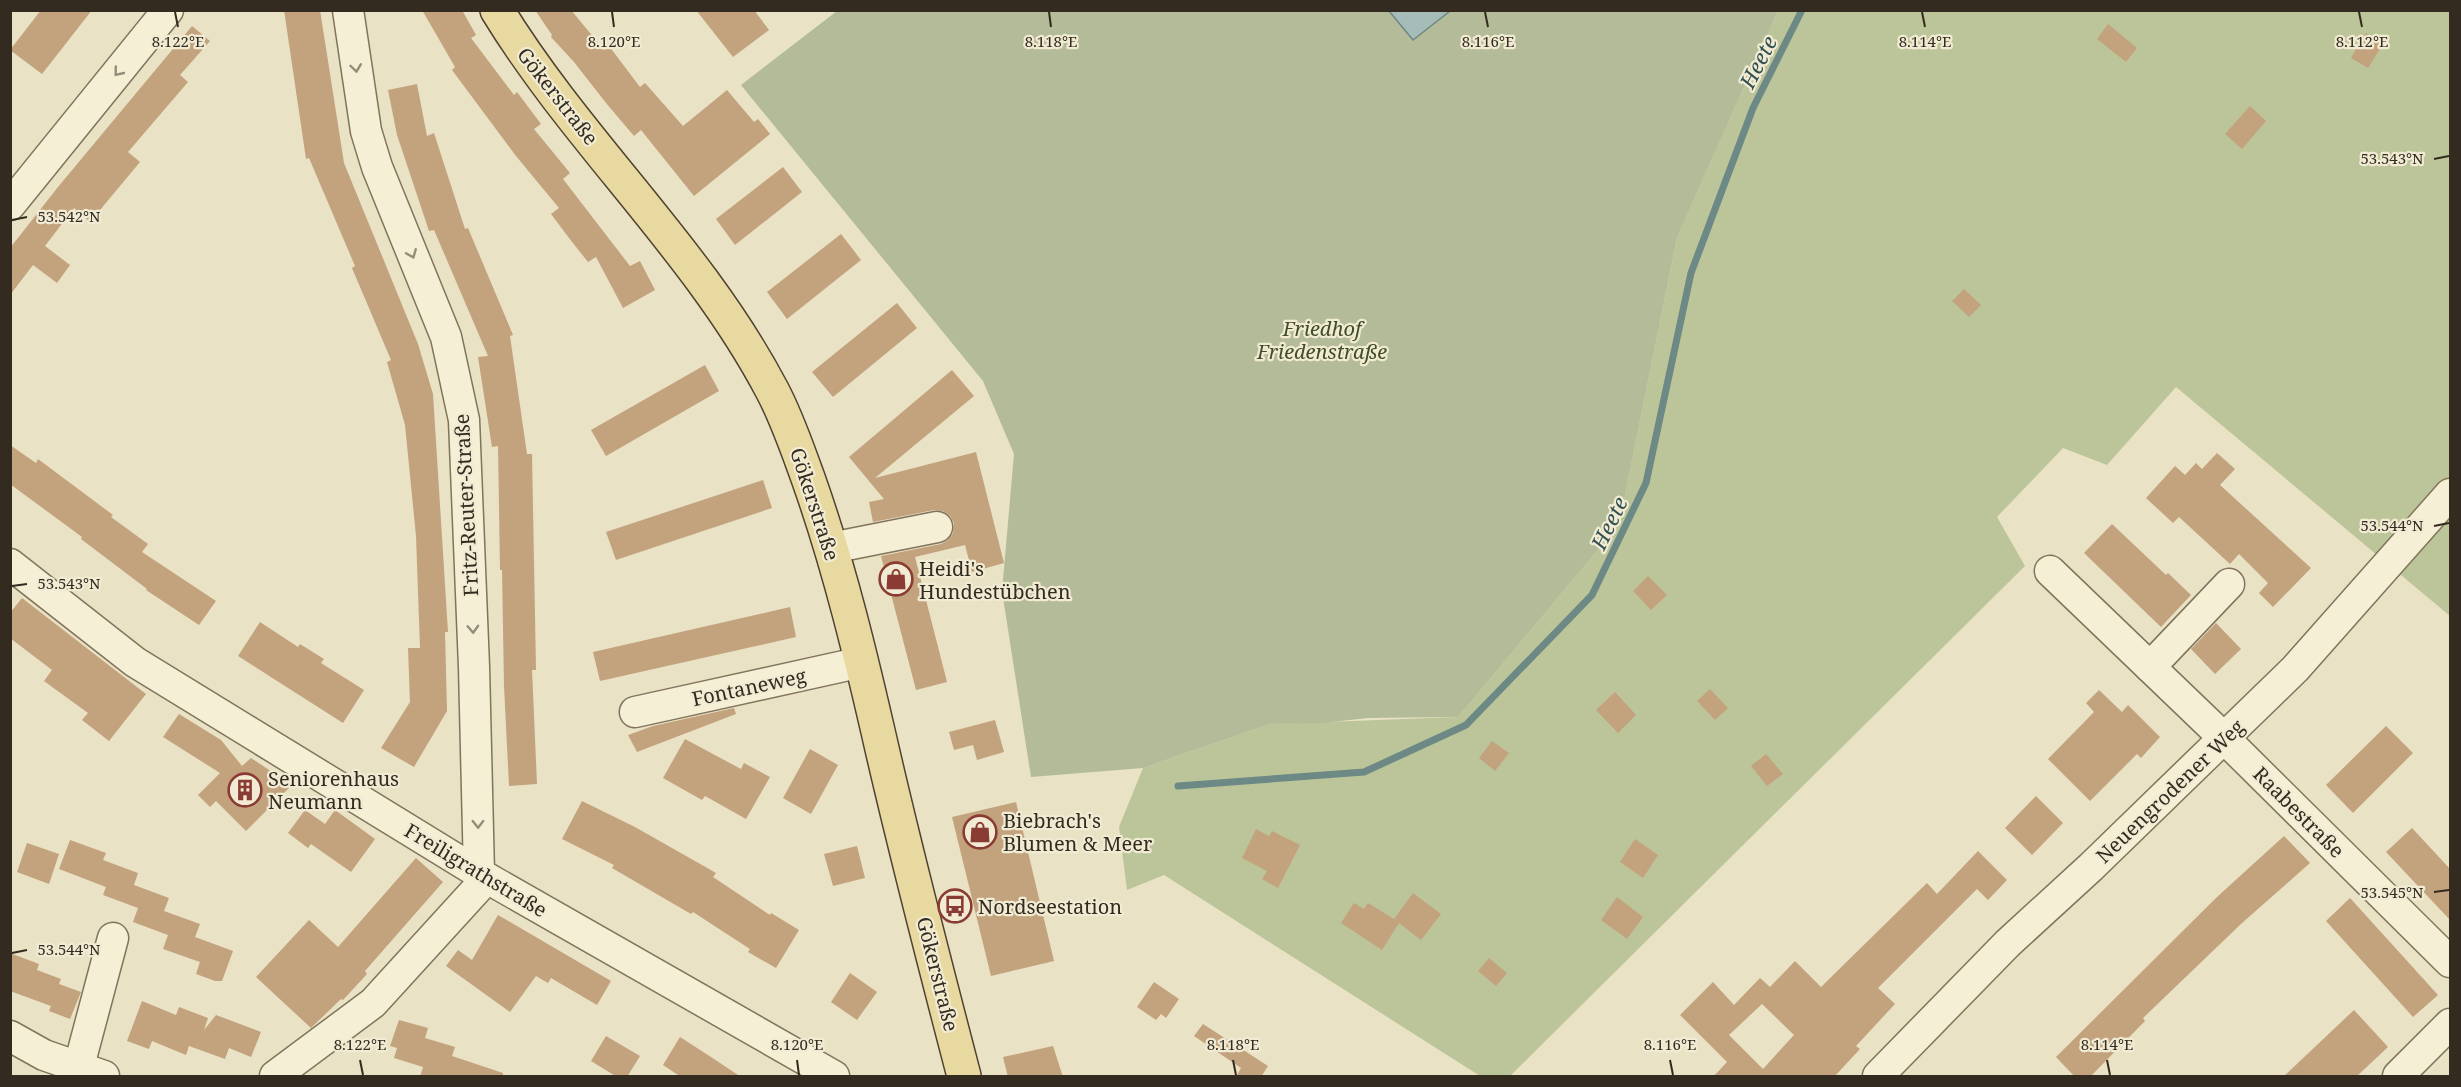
<svg xmlns="http://www.w3.org/2000/svg" width="2461" height="1087" font-family="'Noto Serif',serif">
<style>
.green{fill:#bcc599}
.cemetery{fill:#b3bb98}
.water{fill:#a5bcb8;stroke:#6d8985;stroke-width:1.5}
.lines{fill:none;stroke-linecap:round;stroke-linejoin:round}
.stream{stroke:#6d8985;stroke-width:7}
.building{fill:#c3a27e;fill-rule:evenodd}
.minor-casing{stroke:#81745c;stroke-width:33}
.major-casing{stroke:#4f4230;stroke-width:36}
.minor{stroke:#f5efd6;stroke-width:30}
.major{stroke:#e8d9a0;stroke-width:33}
.oneway{stroke:#948d7a}
.ticks{fill:none;stroke:#332b1f;stroke-width:2}
.labels{text-anchor:middle;dominant-baseline:central;stroke-width:4.5;stroke-linejoin:round;paint-order:stroke}
.street-label{font-size:20px;fill:#332b1f;stroke:#f1ebd3}
.park-label{font-size:20px;font-style:italic;fill:#404d28;stroke:#f1ebd3}
.poi-label{font-size:20px;fill:#332b1f;stroke:#f1ebd3;text-anchor:start}
.water-label{font-size:21px;font-style:italic;fill:#305051;stroke:#f1ebd3}
.ticks-label{font-size:15px;text-anchor:middle;fill:#332b1f;stroke:#f1ebd3;stroke-width:4.5;stroke-linejoin:round;paint-order:stroke}
</style>
<rect width="100%" height="100%" fill="#e9e2c4"/>
<polygon class="green" points="1778,11 2450,11 2450,616 2176,387 2107,465 2063,448 1997,517 2025,566 1510,1076 1480,1076 1164,875 1127,890 1119,827 1143,768 1270,724 1458,717 1619,525 1677,238"/>
<polygon class="cemetery" points="837,11 1778,11 1677,238 1619,525 1458,717 1368,718 1322,723 1270,724 1143,768 1031,777 1002,591 1014,454 983,381 741,85"/>
<polygon class="water" points="1389,11 1450,11 1413,40"/>
<g class="lines">
<polyline class="stream" points="1178,786 1364,772 1414,749 1466,725 1592,595 1646,483 1691,273 1753,108 1802,10"/>
</g>
<g class="building">
<polygon points="41,10 92,10 42,74 10,50"/>
<polygon points="284,10 320,10 344,163 418,344 433,394 448,632 445,632 447,711 414,767 381,748 410,702 408,648 420,648 416,536 405,425 387,362 391,360 352,268 355,266 309,158 306,159"/>
<polygon points="422,10 462,10 476,35 471,38 514,95 517,92 541,124 534,129 570,173 563,179 630,266 640,261 655,290 623,308 596,257 588,262 569,238 551,214 559,208 516,156 452,70 455,67"/>
<polygon points="535,10 571,10 604,50 609,46 640,87 645,83 683,126 727,90 754,122 758,119 770,134 694,196 641,130 634,136 606,103 574,62 551,37 552,35"/>
<polygon points="696,10 754,10 769,30 733,57"/>
<polygon points="2108,24 2137,48 2126,62 2097,39"/>
<polygon points="192,26 210,41 180,75 188,82 128,152 140,162 90,222 74,208 45,246 70,265 57,283 33,265 10,295 10,248 58,187"/>
<polygon points="2366,33 2383,44 2368,68 2351,58"/>
<polygon points="417,84 427,136 434,133 465,229 468,228 513,335 510,336 527,454 532,454 536,670 532,670 537,784 509,786 504,686 502,570 500,570 498,446 492,447 478,357 488,356 434,230 429,231 397,135 388,90"/>
<polygon points="2250,106 2266,121 2242,149 2225,134"/>
<polygon points="783,167 802,192 735,245 716,219"/>
<polygon points="841,234 861,260 787,319 767,292"/>
<polygon points="1964,289 1981,305 1969,317 1952,301"/>
<polygon points="897,303 917,328 833,397 812,372"/>
<polygon points="705,365 719,391 606,456 591,430"/>
<polygon points="952,370 974,396 875,478 976,452 1004,563 972,572 965,545 915,557 947,682 916,690 881,556 941,544 948,540 953,533 954,523 950,516 943,511 934,510 873,522 869,502 884,499 849,457"/>
<polygon points="10,445 36,463 38,459 113,515 111,517 148,544 142,552 216,601 199,625 146,590 147,589 81,539 82,537 10,484"/>
<polygon points="2217,453 2235,469 2220,485 2311,568 2273,607 2259,593 2268,583 2239,554 2230,564 2179,517 2173,523 2146,498 2175,466 2185,475 2196,463 2202,469"/>
<polygon points="763,480 772,508 616,560 606,532"/>
<polygon points="2112,524 2166,575 2168,573 2191,595 2161,627 2084,553"/>
<polygon points="1648,576 1667,595 1651,610 1633,591"/>
<polygon points="22,598 146,694 109,741 82,720 88,713 44,681 52,670 10,638 10,613"/>
<polygon points="790,607 796,637 600,681 593,652"/>
<polygon points="260,622 298,647 300,644 324,659 321,663 364,690 343,723 238,656"/>
<polygon points="2216,623 2241,649 2215,674 2191,649"/>
<polygon points="1710,689 1728,708 1715,720 1697,701"/>
<polygon points="2099,690 2122,712 2128,705 2160,737 2141,758 2137,754 2090,801 2048,759 2094,712 2086,703"/>
<polygon points="1615,692 1636,715 1618,733 1596,710"/>
<polygon points="734,708 736,714 637,752 628,735 653,726"/>
<polygon points="179,714 221,740 242,766 251,758 292,785 246,831 216,801 210,807 198,795 220,773 163,737"/>
<polygon points="995,720 1004,752 977,760 973,745 954,750 949,732"/>
<polygon points="2386,726 2413,753 2353,813 2326,785"/>
<polygon points="685,739 741,769 744,763 770,777 746,819 705,796 702,800 663,778"/>
<polygon points="1492,741 1509,753 1495,771 1479,758"/>
<polygon points="810,749 838,765 811,814 783,798"/>
<polygon points="1766,754 1783,774 1767,786 1751,766"/>
<polygon points="2036,796 2063,823 2032,855 2005,828"/>
<polygon points="582,801 635,827 716,873 713,877 770,915 771,913 799,930 776,968 748,952 750,949 693,912 691,914 612,868 614,865 562,839"/>
<polygon points="1016,802 1054,961 991,976 952,817"/>
<polygon points="305,810 325,824 335,810 375,839 351,872 311,844 308,848 288,833"/>
<polygon points="2412,828 2451,870 2451,921 2386,852"/>
<polygon points="1256,829 1269,836 1272,831 1300,845 1278,888 1262,879 1267,871 1242,858"/>
<polygon points="2284,836 2310,863 2242,923 2143,1018 2145,1021 2090,1077 2075,1077 2056,1057 2217,897"/>
<polygon points="1635,839 1658,855 1643,878 1620,862"/>
<polygon points="70,840 106,853 103,860 138,873 134,885 169,898 164,911 200,924 195,937 233,951 222,981 215,981 196,974 200,962 163,949 168,935 133,922 138,908 103,895 106,887 59,869"/>
<polygon points="27,843 59,854 49,884 17,872"/>
<polygon points="857,846 865,878 833,886 824,854"/>
<path d="M1978,851L2007,880L1988,900L1977,889L1878,988L1895,1004L1856,1046L1860,1049L1834,1077H1713L1727,1062L1680,1015L1713,982L1734,1005L1760,978L1770,987L1795,961L1821,987L1927,883L1937,894ZM1762,1004L1794,1035L1763,1069L1729,1035Z"/>
<polygon points="416,858 443,882 365,971 367,974 343,1000 341,999 311,1028 256,977 309,920 338,947"/>
<polygon points="1413,893 1441,914 1421,940 1399,923 1382,950 1341,923 1354,903 1364,909 1368,903 1394,919"/>
<polygon points="1617,897 1643,917 1627,939 1601,920"/>
<polygon points="2350,898 2438,995 2413,1017 2326,921"/>
<polygon points="498,915 611,981 597,1005 551,978 548,983 536,976 510,1012 446,966 458,950 472,960"/>
<polygon points="10,953 39,964 37,970 61,979 59,984 81,992 70,1019 49,1011 51,1006 10,991"/>
<polygon points="1489,958 1507,973 1496,986 1478,971"/>
<polygon points="850,973 877,992 857,1020 831,1002"/>
<polygon points="1154,982 1179,999 1166,1018 1161,1014 1156,1020 1137,1007"/>
<polygon points="142,1001 176,1015 179,1007 208,1018 204,1030 216,1015 261,1032 251,1057 229,1048 225,1059 189,1046 186,1055 152,1041 149,1049 127,1041"/>
<polygon points="2354,1010 2388,1047 2356,1077 2283,1077"/>
<polygon points="399,1020 428,1028 425,1038 455,1047 452,1056 503,1073 503,1077 420,1077 423,1067 394,1058 397,1048 390,1046"/>
<polygon points="1203,1024 1268,1066 1261,1077 1236,1077 1241,1068 1194,1036"/>
<polygon points="606,1036 640,1056 627,1077 617,1077 591,1061"/>
<polygon points="680,1037 708,1055 741,1077 681,1077 663,1065"/>
<polygon points="1053,1046 1063,1077 1008,1077 1003,1057"/>
</g>
<g class="lines">
<g class="minor-casing">
<g id="minor">
<polyline points="348,10 366,131 377,167 446,337 464,420 474,667 479,873"/>
<polyline points="10,205 168,10"/>
<polyline points="831,548 937,527"/>
<polyline points="10,564 135,662 487,878 834,1076"/>
<polyline points="2050,571 2224,738 2450,962"/>
<polyline points="2150,667 2229,584"/>
<polyline points="635,712 862,662"/>
<polyline points="10,1036 44,1055 104,1076"/>
<polyline points="79,1066 113,938"/>
<polyline points="275,1076 373,1003 487,878"/>
<polyline points="1878,1076 2008,943 2091,867 2295,669 2450,494"/>
<polyline points="2398,1076 2450,1024"/>
</g>
</g>
<g class="major-casing">
<path id="major" d="M497,10C579,144 699,251 772,390C787,418 797,448 808,478C840,568 862,661 883,753C908,861 936,969 964,1076"/>
</g>
<use href="#minor" class="minor"/>
<use href="#major" class="major"/>
</g>
<defs><path id="oneway-chevron" d="M-2-3.5L2.5 0L-2 3.5" fill="none" stroke-width="1.6" stroke-linecap="round" stroke-linejoin="round" transform="scale(1.5)"/></defs>
<g class="oneway">
<use href="#oneway-chevron" transform="translate(356 68) rotate(82)"/>
<use href="#oneway-chevron" transform="translate(118 72) rotate(129)"/>
<use href="#oneway-chevron" transform="translate(412 254) rotate(68)"/>
<use href="#oneway-chevron" transform="translate(473 629) rotate(88)"/>
<use href="#oneway-chevron" transform="translate(478 824) rotate(89)"/>
</g>
<path class="ticks" d="M175,12L178,27M612,12L614,27M1049,12L1051,27M1485,12L1488,27M1922,12L1925,27M2359,12L2362,27M2434,159L2449,156M12,220L27,217M2434,526L2449,523M12,586L27,584M2434,892L2449,890M12,953L27,950M360,1060L363,1075M797,1060L799,1075M1233,1060L1236,1075M1670,1060L1673,1075M2107,1060L2110,1075"/>
<defs>
<g id="shop-ring" transform="scale(1.725)"><circle r="9.5" fill="#f1ebd3" stroke="#8a3b33" stroke-width="1.5"/><path d="M-5-2.5h2.3a2.7 3.5 0 0 1 5.4 0H5L5.5 6h-11ZM-1.5-2.5h3a1.5 2.3 0 0 0-3 0Z" fill="#8a3b33"/></g>
<g id="building-ring" transform="scale(1.725)"><circle r="9.5" fill="#f1ebd3" stroke="#8a3b33" stroke-width="1.5"/><path d="M-4-6H4V6H1V3H-1V6H-4ZM-2.5-4.3h1.7v1.8h-1.7ZM.8-4.3h1.7v1.8H.8ZM-2.5-1h1.7V.8h-1.7ZM.8-1h1.7V.8H.8Z" fill="#8a3b33"/></g>
<g id="bus-ring" transform="scale(1.725)"><circle r="9.5" fill="#f1ebd3" stroke="#8a3b33" stroke-width="1.5"/><path d="M-5-6H5V4H4V6H2V4H-2V6H-4V4H-5ZM-3.5-4V0h7V-4ZM-3.5 1.2v1.5H-2V1.2ZM2 1.2v1.5H3.5V1.2Z" fill="#8a3b33"/></g>
</defs>
<g fill-rule="evenodd">
<use href="#shop-ring" x="896" y="579"/>
<use href="#building-ring" x="245" y="790"/>
<use href="#shop-ring" x="980" y="832"/>
<use href="#bus-ring" x="955" y="906"/>
</g>
<g class="labels">
<g class="street-label">
<text transform="translate(558 96) rotate(52)">Gökerstraße</text>
<text transform="translate(815 504) rotate(72)">Gökerstraße</text>
<text transform="translate(466 505) rotate(-93)">Fritz-Reuter-Straße</text>
<text transform="translate(749 687) rotate(-12)">Fontaneweg</text>
<text transform="translate(2170 791) rotate(-44)">Neuengrodener Weg</text>
<text transform="translate(2299 812) rotate(45)">Raabestraße</text>
<text transform="translate(476 870) rotate(31)">Freiligrathstraße</text>
<text transform="translate(938 974) rotate(76)">Gökerstraße</text>
</g>
<g class="park-label">
<text x="1322" y="328">Friedhof<tspan x="1322" dy="23">Friedenstraße</tspan></text>
</g>
<g class="poi-label">
<text x="919" y="568">Heidi's<tspan x="919" dy="23">Hundestübchen</tspan></text>
<text x="268" y="778">Seniorenhaus<tspan x="268" dy="23">Neumann</tspan></text>
<text x="1003" y="820">Biebrach's<tspan x="1003" dy="23">Blumen &amp; Meer</tspan></text>
<text x="978" y="906">Nordseestation</text>
</g>
<g class="water-label">
<text transform="translate(1758 62) rotate(-63)">Heete</text>
<text transform="translate(1609 523) rotate(-64)">Heete</text>
</g>
</g>
<g class="ticks-label">
<text x="2362" y="47">8.112°E</text>
<text x="178" y="47">8.122°E</text>
<text x="614" y="47">8.120°E</text>
<text x="1051" y="47">8.118°E</text>
<text x="1488" y="47">8.116°E</text>
<text x="1925" y="47">8.114°E</text>
<text x="2392" y="164">53.543°N</text>
<text x="69" y="222">53.542°N</text>
<text x="2392" y="531">53.544°N</text>
<text x="69" y="589">53.543°N</text>
<text x="2392" y="898">53.545°N</text>
<text x="69" y="955">53.544°N</text>
<text x="360" y="1050">8.122°E</text>
<text x="797" y="1050">8.120°E</text>
<text x="1233" y="1050">8.118°E</text>
<text x="1670" y="1050">8.116°E</text>
<text x="2107" y="1050">8.114°E</text>
</g>
<rect width="2461" height="1087" fill="none" stroke="#332b1f" stroke-width="24"/>
</svg>
